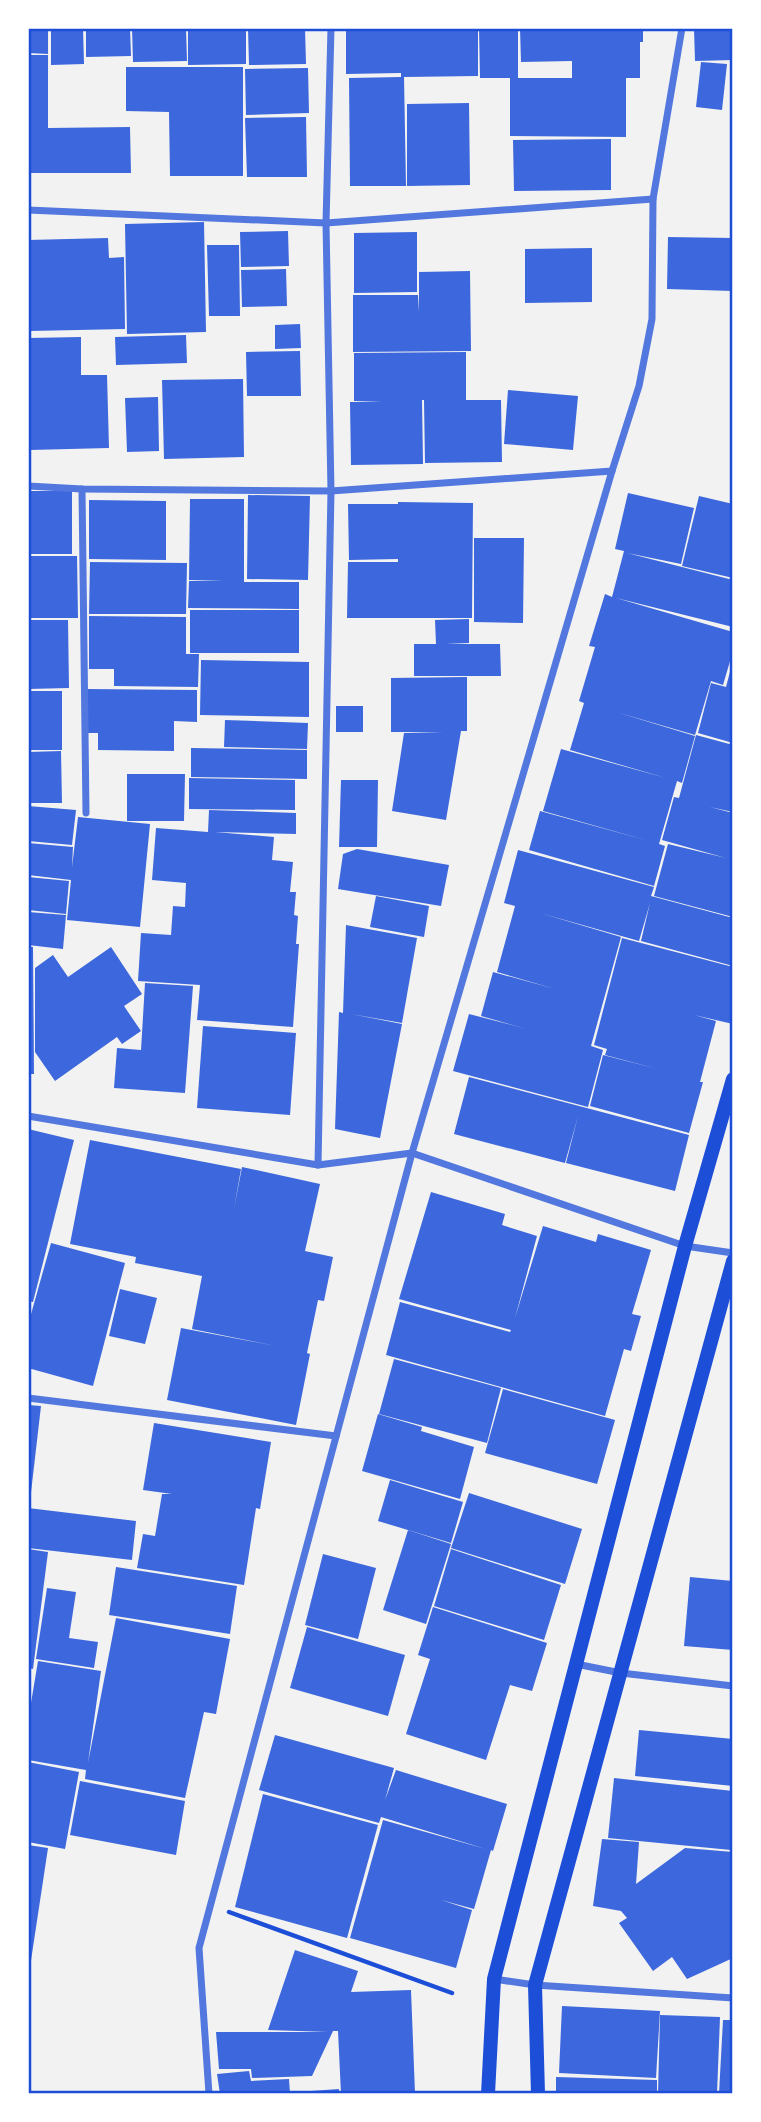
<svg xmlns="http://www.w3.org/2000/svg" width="761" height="2122" font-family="'Alegreya Sans',sans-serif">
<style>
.building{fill:#3d67dc}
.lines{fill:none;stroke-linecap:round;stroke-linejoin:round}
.path{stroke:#1d4ed8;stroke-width:4.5}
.minor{stroke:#5277de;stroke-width:7}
.secondary{stroke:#1d4ed8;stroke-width:14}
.neatline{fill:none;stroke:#1d4ed8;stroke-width:2.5}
</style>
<rect width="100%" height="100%" fill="#f2f2f2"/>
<g class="building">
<polygon points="28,28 48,28 48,54 28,53"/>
<polygon points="51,28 83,28 84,64 51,65"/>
<polygon points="86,28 130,28 131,56 86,57"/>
<polygon points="132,28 186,28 187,61 133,62"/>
<polygon points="188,28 246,28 246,64 188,65"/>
<polygon points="248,28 305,28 306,64 249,65"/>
<polygon points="346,28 478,28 478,76 404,77 406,186 350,186 349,78 401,77 401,73 346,74"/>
<polygon points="479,28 518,28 518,78 572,78 572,61 521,62 520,28 643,28 643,42 640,42 640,78 626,78 626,137 510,136 510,78 480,78"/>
<polygon points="694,28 733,28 733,60 695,61"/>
<polygon points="31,55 48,55 48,128 130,127 131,173 28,173 28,56"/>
<polygon points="701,62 727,64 722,110 696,107"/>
<polygon points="126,67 243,67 243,176 170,176 169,112 126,111"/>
<polygon points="308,68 309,113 246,115 245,69"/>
<polygon points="469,103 470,185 407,186 407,104"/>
<polygon points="306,117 307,177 247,177 245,118"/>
<polygon points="611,139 611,190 514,191 513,140"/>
<polygon points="204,222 206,332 127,334 125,224"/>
<polygon points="288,231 289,266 241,267 240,232"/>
<polygon points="417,232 417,292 354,293 354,233"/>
<polygon points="668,237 733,238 733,291 667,289"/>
<polygon points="108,238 109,258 124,257 125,329 30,331 28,240"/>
<polygon points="207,245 239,245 240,316 209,316"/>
<polygon points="592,248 592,302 525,303 525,249"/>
<polygon points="286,269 287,306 242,307 241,270"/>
<polygon points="470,271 471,351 353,352 353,295 418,295 419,312 419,272"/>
<polygon points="300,324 301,348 275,349 275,325"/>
<polygon points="186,335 187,363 116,365 115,337"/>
<polygon points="81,337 81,375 107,375 109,448 30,450 28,338"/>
<polygon points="300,351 301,396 247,396 246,352"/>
<polygon points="466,352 466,400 501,400 502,462 425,463 424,400 422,400 423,464 351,465 350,402 382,402 354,401 354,353"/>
<polygon points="243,379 244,457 164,459 162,380"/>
<polygon points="508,390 578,396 573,450 504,444"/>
<polygon points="158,397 159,451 127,452 125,398"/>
<rect x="28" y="491" width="44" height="63"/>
<polygon points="628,493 694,508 681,564 627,553 733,580 733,627 616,598 733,632 733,651 723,685 711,681 695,735 616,712 695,736 682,783 677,781 659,844 665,846 654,886 529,850 540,811 649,841 543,811 561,749 666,778 570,750 584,703 579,701 595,647 589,646 605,594 612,597 624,551 615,549"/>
<polygon points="248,495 310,496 308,580 247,579"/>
<polygon points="699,496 733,504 733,578 682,566"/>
<polygon points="190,499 244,499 244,582 299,582 299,609 188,608 189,581 223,580 189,580"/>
<polygon points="89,500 166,501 166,560 89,559"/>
<polygon points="398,502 473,503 472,618 347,618 348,562 398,562 398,559 349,560 348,504 398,504"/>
<polygon points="474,538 524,538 523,623 474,622"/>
<polygon points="28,556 77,556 78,618 28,618"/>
<polygon points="90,562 187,563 186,614 89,614"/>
<rect x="190" y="610" width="109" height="43"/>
<polygon points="89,616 186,617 186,654 199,654 198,687 114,686 114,669 89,669"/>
<polygon points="469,619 469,643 446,644 500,644 501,676 414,676 414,644 436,644 435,620"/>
<polygon points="28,620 68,620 69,688 28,689"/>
<polygon points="201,660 309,662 309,717 200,715"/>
<polygon points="732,664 733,664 733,743 698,733 711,683 726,687"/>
<polygon points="467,677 467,731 461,731 446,820 392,811 404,733 443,732 391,732 391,678"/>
<polygon points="87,689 197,690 197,722 174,721 174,751 98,750 98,733 86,733"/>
<rect x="28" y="691" width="34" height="59"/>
<rect x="336" y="706" width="27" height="26"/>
<polygon points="225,720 308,723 307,749 224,747"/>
<polygon points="696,735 733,745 733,812 710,807 733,813 733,917 654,896 668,844 726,858 662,840 674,797 679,798"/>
<polygon points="191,748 307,750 307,779 191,777"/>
<polygon points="61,751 62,803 28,803 28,752"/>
<polygon points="127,774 185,774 184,821 127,821"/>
<polygon points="189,778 295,780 295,810 189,809"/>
<polygon points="341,780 378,780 377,847 339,847"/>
<polygon points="28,806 76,810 72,845 28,841"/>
<polygon points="209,810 296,813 296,834 215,832 274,837 272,860 293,862 290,892 296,892 294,915 298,916 296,944 299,944 293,1027 197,1020 200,985 138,981 141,933 171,935 173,906 185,907 186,883 152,880 156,828 208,832"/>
<polygon points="78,817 150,824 140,927 67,920 71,880 28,875 28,843 73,847 72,867"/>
<polygon points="357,849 449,865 441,906 338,889 343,854"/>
<polygon points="518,850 654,887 651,896 733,918 733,966 641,941 650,903 639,941 540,913 621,937 591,1046 603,1050 588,1107 453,1071 469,1014 527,1029 481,1016 493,972 555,989 497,972 515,906 504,903"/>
<polygon points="28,877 69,881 66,914 28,910"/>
<polygon points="376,896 429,906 424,937 370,927"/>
<polygon points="28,912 66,915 63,949 28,945"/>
<polygon points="346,925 417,938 402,1023 351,1014 402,1024 380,1138 335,1129 339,1012 343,1013"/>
<polygon points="622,938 733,967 733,1024 694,1015 716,1021 700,1082 703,1082 689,1133 590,1106 603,1055 658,1069 605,1055 607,1049 594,1045"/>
<polygon points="28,947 33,947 34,1074 28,1074"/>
<polygon points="111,947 142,994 124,1006 141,1031 122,1044 117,1037 55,1081 35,1052 35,968 53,955 68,977"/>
<polygon points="145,983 193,986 185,1093 114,1088 117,1048 141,1050"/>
<polygon points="203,1026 296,1033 290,1115 197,1108"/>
<polygon points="469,1077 689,1135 675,1191 566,1163 578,1116 565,1163 454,1134"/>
<polygon points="28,1129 74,1140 33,1302 28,1301"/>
<polygon points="90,1140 241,1169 234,1209 242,1167 320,1184 305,1251 333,1257 324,1301 318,1300 307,1353 310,1354 296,1425 167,1400 181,1328 276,1346 192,1329 202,1276 135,1263 136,1257 70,1244"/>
<polygon points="431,1192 505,1214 502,1225 537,1236 515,1318 543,1226 596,1242 598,1234 651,1250 632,1314 641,1316 631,1351 624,1349 605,1416 386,1355 400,1302 510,1332 511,1330 399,1299"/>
<polygon points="51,1243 125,1263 93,1386 28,1368 28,1325"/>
<polygon points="120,1289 157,1298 145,1344 109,1336"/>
<polygon points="394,1359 501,1388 487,1443 379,1414"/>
<polygon points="503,1389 615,1420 597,1484 485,1453"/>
<polygon points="28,1405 41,1406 30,1501 28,1501"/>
<polygon points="378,1414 422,1427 421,1431 474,1447 460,1499 362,1471"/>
<polygon points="154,1423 271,1442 260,1509 256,1508 244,1585 137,1568 143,1534 155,1536 162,1494 172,1494 143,1490"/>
<polygon points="390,1480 463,1502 451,1543 378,1521"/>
<polygon points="469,1493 582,1529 565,1584 451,1548"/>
<polygon points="28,1508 136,1521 132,1560 28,1548"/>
<polygon points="408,1530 451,1544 426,1624 383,1610"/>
<polygon points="28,1549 48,1552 33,1669 28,1668"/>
<polygon points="451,1549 561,1585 544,1640 434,1606"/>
<polygon points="323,1554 376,1568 358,1639 305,1625"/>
<polygon points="116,1567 237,1586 230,1634 109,1615"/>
<polygon points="690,1577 733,1581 733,1650 684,1646"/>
<polygon points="47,1588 76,1592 69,1638 98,1642 94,1668 36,1659"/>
<polygon points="433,1607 547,1643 532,1691 510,1685 486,1760 406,1734 430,1659 418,1655"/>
<polygon points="116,1618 230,1639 216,1714 204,1712 185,1798 85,1779 86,1770 28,1760 28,1721 38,1661 101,1671 88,1763"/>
<polygon points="307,1627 405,1655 388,1716 290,1688"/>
<polygon points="639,1730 733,1739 733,1786 635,1776"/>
<polygon points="275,1735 394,1768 385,1800 396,1770 507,1804 493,1851 491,1850 474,1909 441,1900 472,1910 456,1968 350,1938 383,1820 486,1849 381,1817 379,1823 259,1790"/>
<polygon points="28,1762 79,1772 65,1849 28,1842"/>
<polygon points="614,1778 733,1791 731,1850 608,1838"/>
<polygon points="80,1781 185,1801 176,1855 70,1835"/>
<polygon points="263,1794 378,1825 347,1938 235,1907"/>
<polygon points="602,1839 639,1842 636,1884 685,1848 733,1852 733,1958 687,1979 672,1957 653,1971 619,1923 627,1918 621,1911 593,1906"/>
<polygon points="28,1845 48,1848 30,1967 28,1967"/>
<polygon points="295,1950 358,1971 351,1992 411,1990 415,2093 341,2094 338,2031 333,2031 312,2076 252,2078 251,2069 219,2069 216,2032 328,2032 268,2030"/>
<polygon points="562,2006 660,2011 656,2078 559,2073"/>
<polygon points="660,2015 720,2017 717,2094 658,2094"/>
<polygon points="723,2020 733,2020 733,2094 719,2094"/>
<polygon points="249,2071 251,2081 289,2079 290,2094 220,2094 217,2074"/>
<polygon points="556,2077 657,2080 657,2094 556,2094"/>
<polygon points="339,2089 339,2094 297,2094 297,2092"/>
</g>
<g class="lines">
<polyline class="path" points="229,1912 452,1993"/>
<g class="minor">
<polyline points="28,210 326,223 653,199"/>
<polyline points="28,486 82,489 331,491 612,471"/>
<polyline points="82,489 86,813"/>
<polyline points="28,1116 318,1165 412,1153 685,1246 733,1253"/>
<polyline points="318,1165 331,491 326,223 331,28"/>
<polyline points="28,1398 336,1436"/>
<polyline points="576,1664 621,1673 733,1686"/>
<polyline points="494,1979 535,1985 733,1998"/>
<polyline points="209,2094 199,1948 412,1153 612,471 639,386 652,319 653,199 682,28"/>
</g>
<g class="secondary">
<polyline points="488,2094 494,1979 685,1246 733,1079"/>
<polyline points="538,2094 535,1985 733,1261"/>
</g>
</g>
<rect width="761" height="2122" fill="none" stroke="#ffffff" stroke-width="60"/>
<rect x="30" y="30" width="701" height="2062" class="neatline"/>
</svg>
